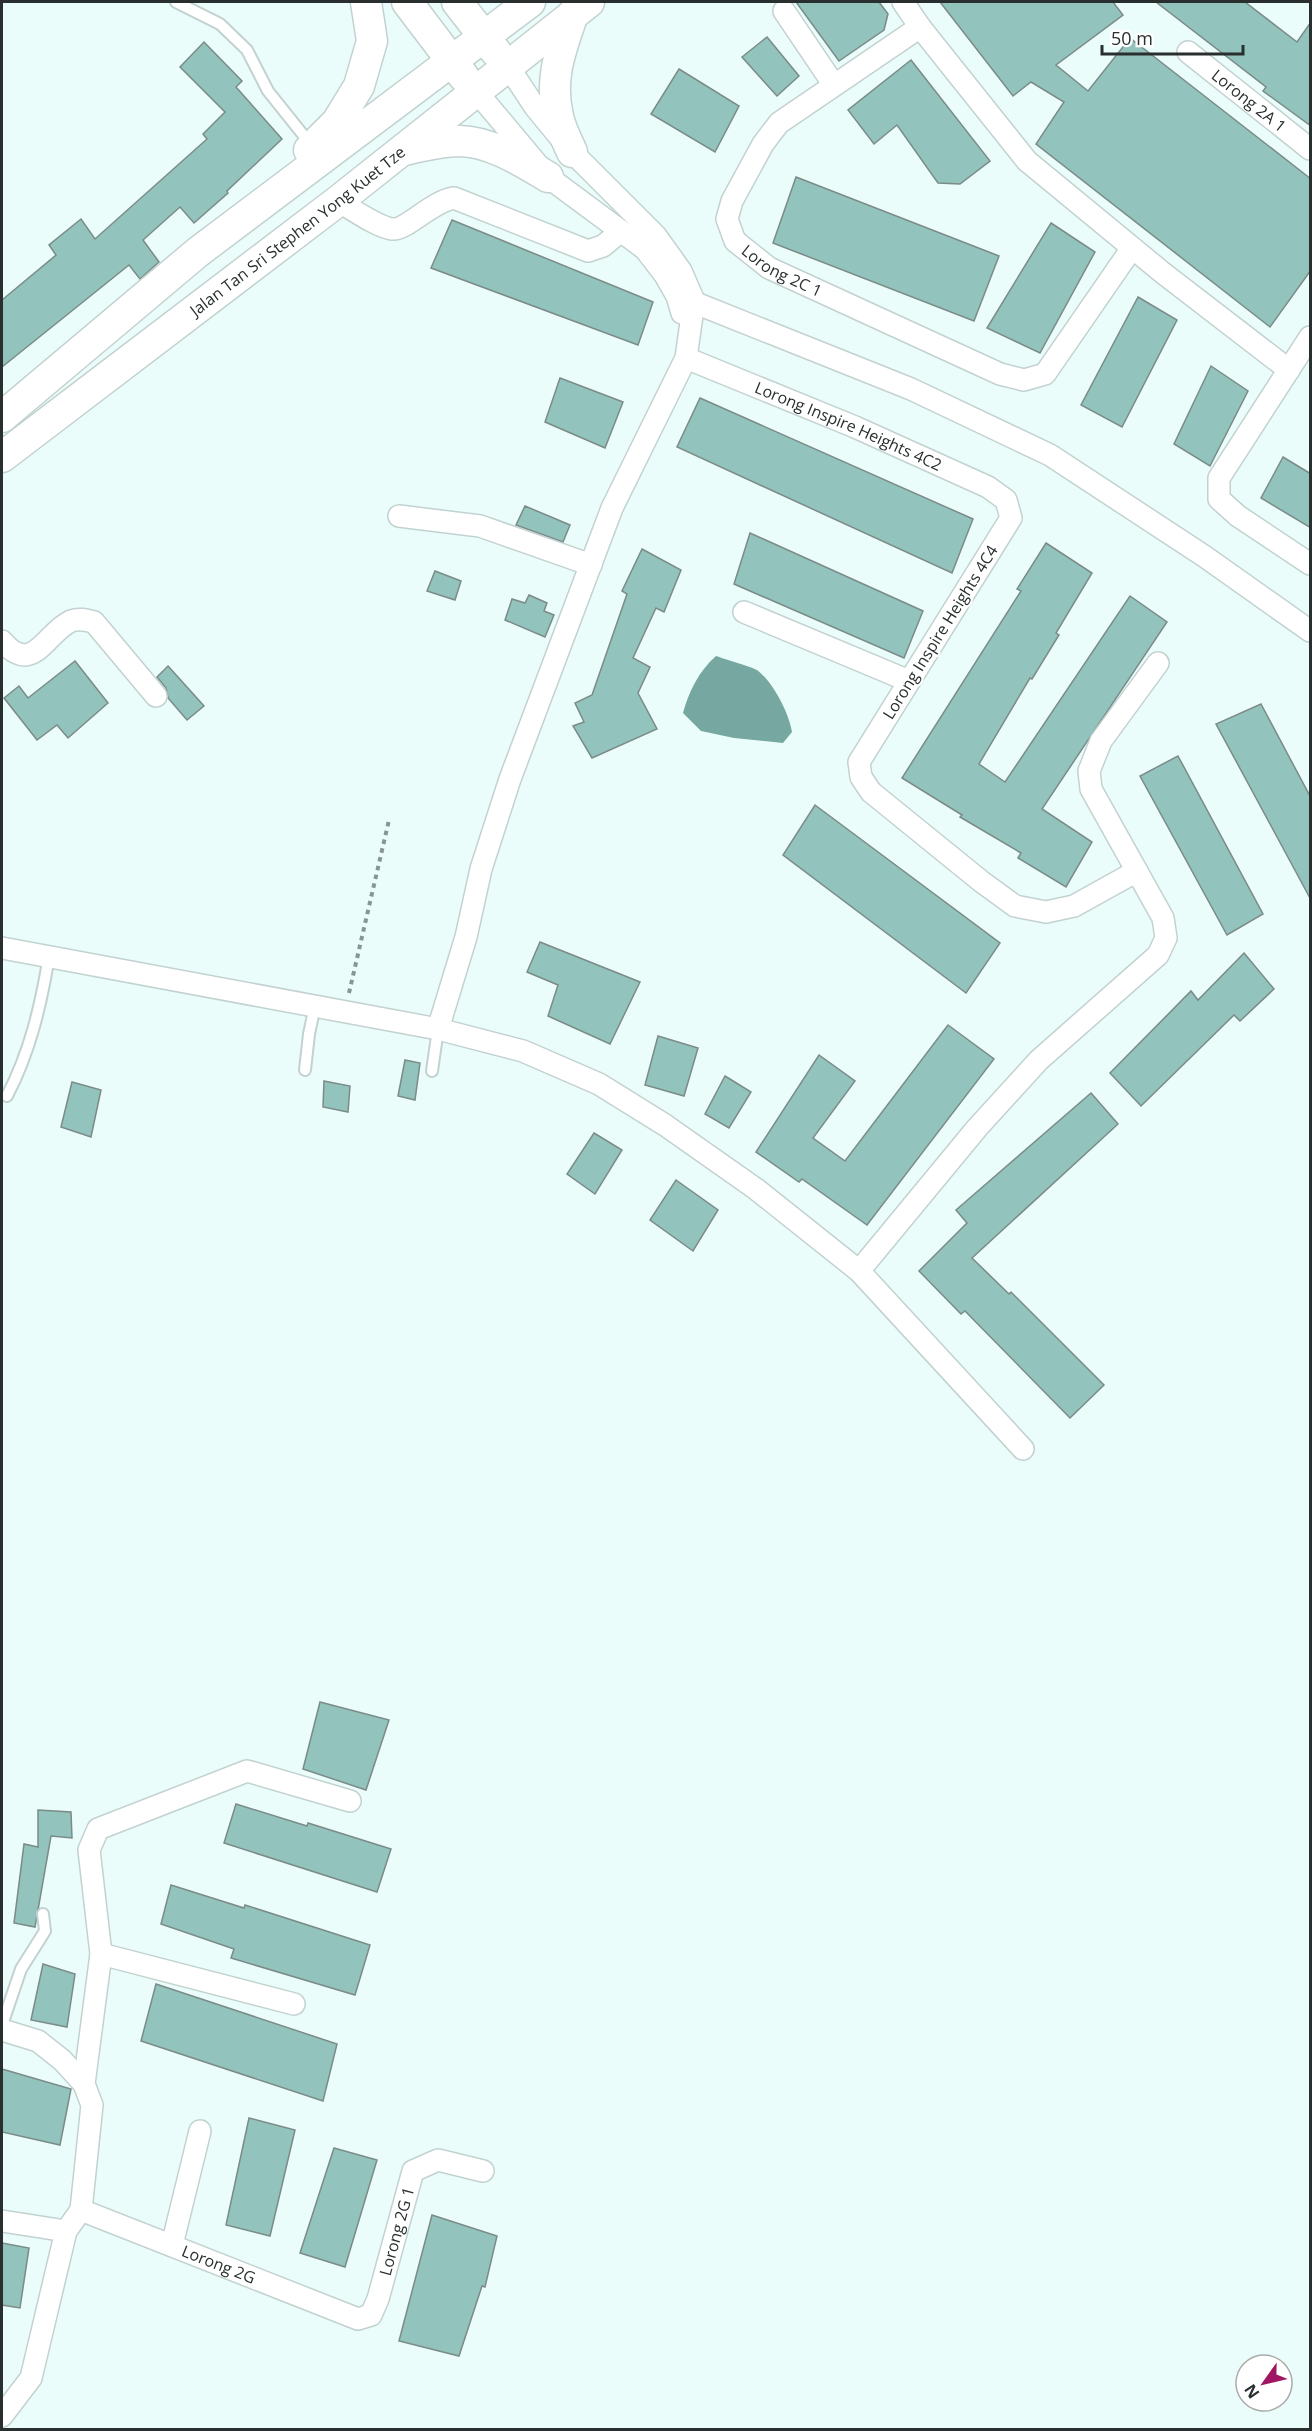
<svg xmlns="http://www.w3.org/2000/svg" width="1312" height="2431" font-family="'Open Sans',sans-serif">
<style>
.water{fill:#77a7a1}
.building{fill:#92c3bd;stroke:#7b8b88;stroke-width:1.5}
.lines{fill:none;stroke-linecap:round;stroke-linejoin:round}
.service-casing{stroke:#c2d2d0;stroke-width:14}
.minor-casing{stroke:#c2d2d0;stroke-width:24}
.secondary-casing{stroke:#c2d2d0;stroke-width:33}
.path{stroke:#889593;stroke-width:4;stroke-dasharray:4.5 4.5;stroke-linecap:butt}
.service{stroke:#fff;stroke-width:10}
.minor{stroke:#fff;stroke-width:21}
.secondary{stroke:#fff;stroke-width:30}
.labels{text-anchor:middle;dominant-baseline:central;stroke-width:4.5;stroke-linejoin:round;paint-order:stroke}
.street-label{font-size:16px;fill:#282f2e;stroke:#fff}
</style>
<rect width="100%" height="100%" fill="#ebfdfa"/>
<path class="water" d="M716,656C724,659 752,667 757,670C773,682 789,713 792,732L783,743L734,738L701,731L683,713C689,691 699,671 716,656Z"/>
<g class="building">
<polygon points="796,2 879,2 888,14 884,30 839,61"/>
<polygon points="940,2 1113,2 1123,15 1056,65 1088,91 1130,38 1311,179 1311,270 1270,327 1036,144 1064,102 1031,82 1013,96"/>
<polygon points="1156,2 1245,2 1297,42 1311,22 1311,126 1263,91 1266,87"/>
<polygon points="767,37 799,76 777,96 742,57"/>
<polygon points="204,42 242,81 236,87 282,139 227,191 228,193 194,223 180,207 143,240 159,262 140,279 129,265 2,367 2,300 56,255 49,245 81,219 95,239 207,139 203,134 225,112 180,67"/>
<polygon points="911,60 990,161 960,184 938,183 897,125 874,144 848,110"/>
<polygon points="679,69 739,106 715,152 651,114"/>
<polygon points="796,177 999,256 974,321 773,243"/>
<polygon points="452,220 653,302 638,345 431,268"/>
<polygon points="1051,223 1095,252 1040,353 987,328"/>
<polygon points="1138,297 1177,320 1122,427 1081,405"/>
<polygon points="1211,366 1248,391 1210,466 1174,444"/>
<polygon points="560,378 623,402 605,448 545,422"/>
<polygon points="700,398 973,519 952,573 677,447"/>
<polygon points="1283,457 1311,474 1311,528 1261,498"/>
<polygon points="525,506 570,525 563,542 516,525"/>
<polygon points="750,533 923,611 904,658 734,584"/>
<polygon points="1046,543 1092,573 1056,633 1059,635 1032,679 1030,678 979,764 1005,782 1130,596 1167,622 1042,809 1092,842 1066,887 1018,858 1021,853 960,817 962,815 902,778 1021,591 1017,589"/>
<polygon points="642,549 681,570 664,612 656,608 633,658 650,667 638,693 657,729 592,758 573,726 584,722 575,703 592,695 627,594 622,591"/>
<polygon points="435,571 461,581 455,600 427,591"/>
<polygon points="529,595 547,603 544,611 554,615 545,637 505,620 512,599 525,603"/>
<polygon points="75,661 108,703 68,738 57,725 37,740 4,698 19,686 28,698"/>
<polygon points="168,666 204,706 187,720 168,698 166,688 157,677"/>
<polygon points="1261,704 1311,798 1311,900 1216,724"/>
<polygon points="1178,756 1263,914 1227,935 1140,776"/>
<polygon points="815,805 1000,943 966,993 783,855"/>
<polygon points="540,942 640,982 610,1044 548,1016 558,985 527,972"/>
<polygon points="1244,953 1274,989 1240,1021 1234,1015 1141,1106 1110,1073 1191,991 1198,1000"/>
<polygon points="948,1025 994,1059 867,1225 802,1179 799,1182 756,1152 819,1055 855,1081 813,1138 845,1161"/>
<polygon points="658,1036 698,1048 684,1096 645,1085"/>
<polygon points="405,1060 420,1063 415,1100 398,1096"/>
<polygon points="725,1076 751,1092 729,1128 705,1114"/>
<polygon points="324,1081 350,1086 348,1112 323,1107"/>
<polygon points="72,1082 101,1090 91,1137 61,1127"/>
<polygon points="1091,1093 1118,1124 972,1258 1009,1294 1011,1292 1104,1385 1070,1418 965,1311 961,1314 919,1271 967,1223 956,1210"/>
<polygon points="594,1133 622,1150 595,1194 567,1174"/>
<polygon points="676,1180 718,1210 693,1251 650,1220"/>
<polygon points="320,1702 389,1720 366,1790 303,1769"/>
<polygon points="236,1804 307,1826 308,1823 391,1849 377,1892 224,1843"/>
<polygon points="38,1810 71,1812 72,1838 51,1836 35,1927 14,1923 24,1844 38,1847"/>
<polygon points="171,1885 244,1908 245,1905 370,1945 355,1995 231,1958 234,1949 161,1924"/>
<polygon points="43,1964 75,1974 67,2027 31,2020"/>
<polygon points="156,1984 337,2044 323,2101 141,2041"/>
<polygon points="2,2069 71,2089 60,2145 2,2132"/>
<polygon points="249,2118 295,2130 270,2236 226,2225"/>
<polygon points="334,2148 377,2160 345,2267 300,2253"/>
<polygon points="432,2215 497,2236 485,2287 482,2286 459,2356 399,2341"/>
<polygon points="2,2243 29,2248 20,2308 2,2305"/>
</g>
<g class="lines">
<g class="service-casing">
<g id="service">
<polyline points="176,2 220,24 247,50 268,91 312,146"/>
<polyline points="305,1070 309,1034 315,1006"/>
<polyline points="432,1071 438,1029"/>
<path d="M7,1096C30,1052 41,1005 49,956"/>
<polyline points="2,2025 21,1969 45,1931 43,1914"/>
</g>
</g>
<g class="minor-casing">
<g id="minor">
<polyline points="903,2 920,27 1027,161 1163,273 1289,370"/>
<polyline points="784,11 834,85"/>
<path id="s1" d="M920,27L779,123L763,144L732,201L727,219L735,241L769,268L1000,374L1024,380L1045,374L1132,248"/>
<path id="s2" d="M1188,52L1310,149"/>
<polyline points="476,91 548,177 645,249 665,275 677,296 682,313"/>
<path d="M338,201C352,209 377,227 392,229C406,231 432,201 454,198L588,251L603,246L621,231"/>
<polyline points="683,298 911,389 1050,455 1204,556 1310,631"/>
<polyline points="1310,337 1219,478 1219,499 1238,516 1310,564"/>
<path id="s3" d="M686,358L855,427L988,487L1006,500L1011,518L859,762L861,777L871,792L982,882L1015,906L1046,912L1074,906L1137,871"/>
<polyline points="399,516 480,526 591,565"/>
<polyline points="744,612 909,681"/>
<path d="M2,641C33,677 45,633 71,621C79,618 86,620 94,622L156,696"/>
<polyline points="2,948 438,1029 523,1051 599,1084 665,1125 756,1189 859,1271 1023,1449"/>
<polyline points="438,1029 466,937 481,869 510,779 612,508 686,358 694,301 681,271 656,236 572,152 535,107 508,66"/>
<polyline points="859,1271 977,1128 1039,1060 1158,955 1166,938 1163,918 1091,789 1089,771 1101,741 1158,663"/>
<polyline points="101,1954 294,2004"/>
<polyline points="2,2030 38,2041 62,2060 84,2084 92,2105 81,2210 66,2231 31,2378 2,2416"/>
<polyline points="84,2084 101,1954 89,1850 98,1829 247,1771 350,1801"/>
<path id="s4" d="M81,2210L358,2319L371,2315L378,2299L413,2171L438,2160L483,2171"/>
<polyline points="2,2221 66,2231"/>
<polyline points="172,2245 200,2131"/>
</g>
</g>
<g class="secondary-casing">
<g id="secondary">
<polyline points="407,2 464,77"/>
<polyline points="457,2 496,52"/>
<polyline points="309,150 337,122 359,86 372,41 366,2"/>
<path d="M404,150C422,146 441,141 460,141C492,142 521,161 548,177"/>
<path d="M572,152C567,140 560,128 558,116C549,78 561,49 573,14"/>
<polyline points="2,417 198,252 530,2"/>
<path id="s5" d="M2,457L338,201L589,2"/>
</g>
</g>
<polyline class="path" points="349,993 389,820"/>
<use href="#service" class="service"/>
<use href="#minor" class="minor"/>
<use href="#secondary" class="secondary"/>
</g>
<g class="labels">
<g class="street-label">
<text stroke="none"><textPath href="#s2" startOffset="78">Lorong 2A 1</textPath></text>
<text stroke="none"><textPath href="#s5" startOffset="372">Jalan Tan Sri Stephen Yong Kuet Tze</textPath></text>
<text stroke="none"><textPath href="#s1" startOffset="360">Lorong 2C 1</textPath></text>
<text stroke="none"><textPath href="#s3" startOffset="176">Lorong Inspire Heights 4C2</textPath></text>
<text transform="translate(940 632) rotate(-58)">Lorong Inspire Heights 4C4</text>
<text stroke="none"><textPath href="#s4" startOffset="399">Lorong 2G 1</textPath></text>
<text stroke="none"><textPath href="#s4" startOffset="148">Lorong 2G</textPath></text>
</g>
</g>
<rect width="1312" height="2431" fill="none" stroke="#282f2e" stroke-width="6"/>
<g transform="translate(1264 2383) rotate(236)"><circle r="28" fill="#ffffff" stroke="#a9acab" stroke-width="1.5"/>
<path d="M0-4.5L10 22L0 15L-10 22Z" fill="#a01662"/>
<text y="-9" font-size="16" font-weight="bold" text-anchor="middle" fill="#282f2e">N</text>
</g>
<path d="M1102 45v9h141v-9" fill="none" stroke="#282f2e" stroke-width="3"/>
<text x="1111" y="45" font-size="18" fill="#282f2e" stroke="#ffffff" stroke-width="4.5" paint-order="stroke">50 m</text>
</svg>
